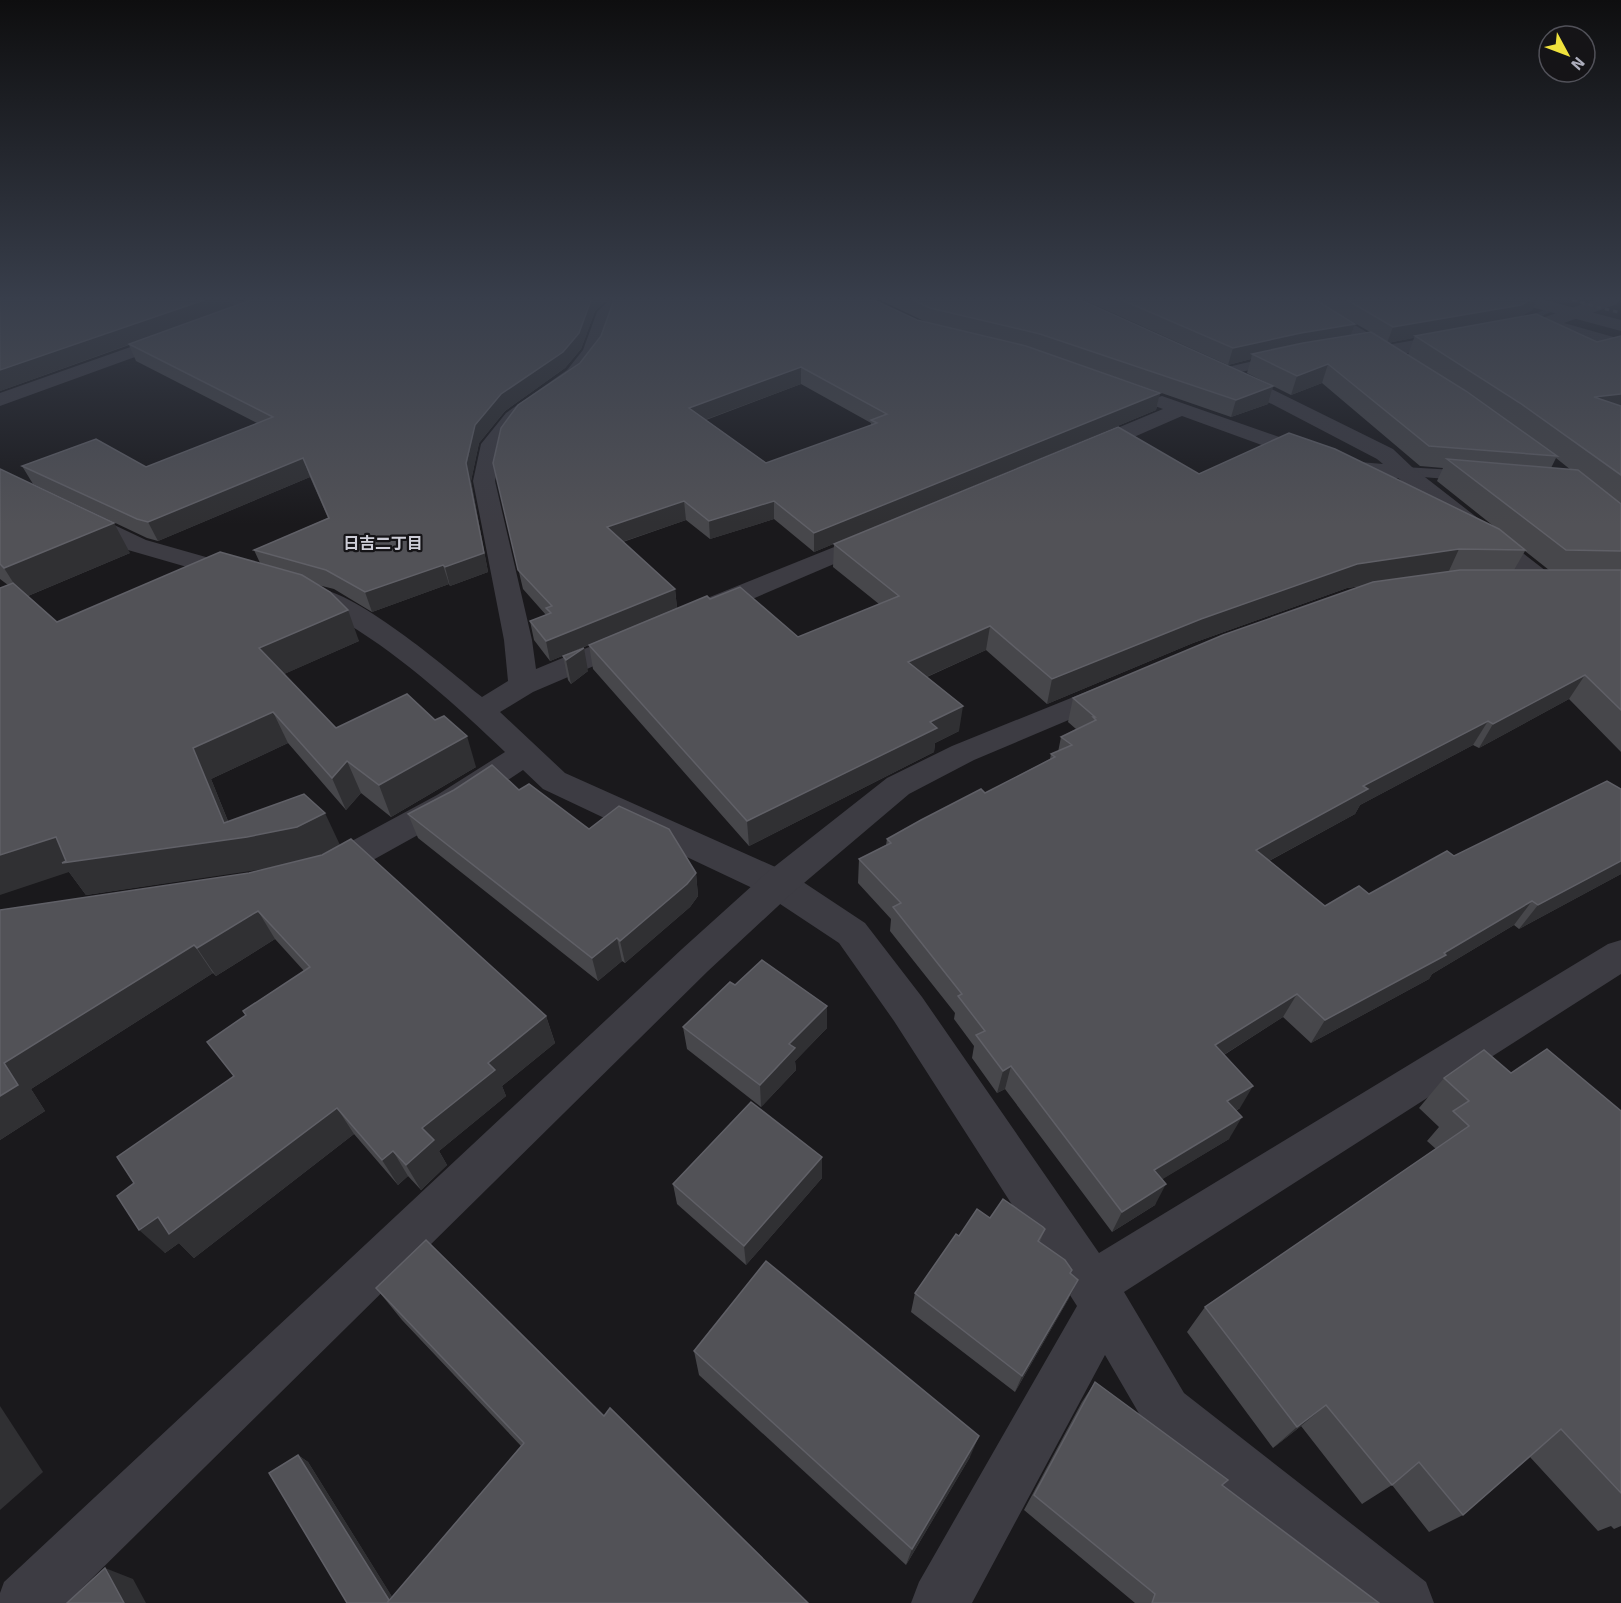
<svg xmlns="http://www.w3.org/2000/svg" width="1621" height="1603" font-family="Signika,'Noto Sans JP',sans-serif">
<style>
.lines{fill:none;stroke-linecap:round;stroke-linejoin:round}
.stream{fill:#2f3440;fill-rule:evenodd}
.service{fill:#3d3c43;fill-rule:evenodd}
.minor{fill:#3d3c43;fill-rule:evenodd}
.tertiary{fill:#3d3c43;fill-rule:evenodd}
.rail{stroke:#4e4e56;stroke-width:3;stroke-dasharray:4.5 4;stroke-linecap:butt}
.wall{fill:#47474b;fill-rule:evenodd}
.shaded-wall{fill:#303033}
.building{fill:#525257;stroke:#606067;stroke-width:1.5;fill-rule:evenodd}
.labels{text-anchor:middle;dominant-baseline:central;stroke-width:4.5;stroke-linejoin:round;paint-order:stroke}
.far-neighbourhood-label{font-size:16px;font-weight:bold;fill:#cdcdd7;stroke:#151417}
</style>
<rect width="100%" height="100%" fill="#1a191c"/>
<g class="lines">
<polygon class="stream" points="1544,310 1551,312 1523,324 1516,322"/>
<g class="service">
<polygon points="221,300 238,300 255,308 249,312"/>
<polygon points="1279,355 1286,359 1284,362 1224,376 1217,372 1219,369"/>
<polygon points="1404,467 1471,471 1479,476 1471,481 1398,475 1396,472 1398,469"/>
</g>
<g class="minor">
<path d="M609,300H628L614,314L601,351L581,378L520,421L503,445L495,481L532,640L536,669L623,633L633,631L643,633L647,639L643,645L533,692L500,712L565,773L791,874L865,923L922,997L1099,1253L1608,944L1621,940V974L1124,1292L1184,1393L1426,1582L1434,1603H1359L1148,1429L1105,1355L972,1603H911L919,1582L1077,1306L894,1021L839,943L765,894L543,789L523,770L461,811L337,880L325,884L313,880L307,871L313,862L437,795L505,752C457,706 405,659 348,624C332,614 318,604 300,599L296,593L300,587C342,577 447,669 482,697L508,681L504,640L473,481L481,444L506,413L567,370L583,350L597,312Z"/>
<polygon points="1595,300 1620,300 1617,304 1564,323 1617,338 1621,341 1621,356 1603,346 1545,328 1506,335 1500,334 1497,330 1500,326 1542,318"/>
<polygon points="173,332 179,333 182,337 179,341 0,406 0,393"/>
<polygon points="1455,333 1461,335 1464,339 1461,343 1387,357 1380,355 1378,351 1380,347 1387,345"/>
<polygon points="1229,368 1393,449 1412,467 1555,578 1559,584 1555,590 1546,592 1537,590 1398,478 1363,477 1336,472 1182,416 1095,454 1087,456 1079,454 1076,449 1079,444 1163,409 1155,406 1152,402 1155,398 1162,396 1348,461 1383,464 1377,459 1222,378 1219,374 1222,370"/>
<polygon points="0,471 146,540 248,569 252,574 248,579 239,582 128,550 0,487"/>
<polygon points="874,531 883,533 886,538 883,543 715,615 705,617 695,615 692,609 695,603"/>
</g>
<g class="tertiary">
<polygon points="1292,300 1312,300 1404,354 1406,358 1404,362 1390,362 1294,304"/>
<polygon points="1517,300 1545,300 1621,320 1621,331 1520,304"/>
<polygon points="1113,681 1123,683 1128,690 1123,697 974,760 909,794 791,894 708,971 67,1603 0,1603 0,1593 4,1582 682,949 765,874 887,778 952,746"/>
</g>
<polyline class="rail" points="1572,300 1621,313"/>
</g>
<g class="wall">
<polygon points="0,300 230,300 232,307 246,302 243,300 607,300 595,311 581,349 565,368 505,411 479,443 471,481 488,572 450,586 449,584 372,612 334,589 318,585 359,641 284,674 336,728 476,767 391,817 361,793 346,810 288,743 211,779 228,821 340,845 320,855 546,1016 555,1043 502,1086 506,1096 439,1151 447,1165 421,1190 408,1176 398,1185 354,1134 194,1258 179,1243 165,1253 134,1183 233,1076 246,1016 243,1011 304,971 275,939 216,976 213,973 31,1089 45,1111 0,1140 0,910 249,873 273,867 86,895 69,872 8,585 0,579 0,469 130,553 28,596 57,622 260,563 254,550 328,518 310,477 158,541 147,538 33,484 22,466 146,467 257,423 136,361 129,345 0,391"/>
<path d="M880,300H1081L1273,386L1268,404L1231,417L1037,350L1160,393L1156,410L814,552L774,519L710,539L686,520L623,542L675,589L677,608L710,599L798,637L879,604L833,567L834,544L1199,474L1496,528L1437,481L1443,468L1420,466L1322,383L1291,395L1247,373L1251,359L1228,365L1084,300H1316L1355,324L1351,335L1370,332L1316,300H1537L1532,310L1519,317L1597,342L1621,336V752L1569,699L1479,748L1473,745L1360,805L1355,814L1269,861L1325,906L1369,894L1454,856L1621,789V874L1519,929L1514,925L1432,974L1429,979L1311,1043L1283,1017L1224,1055L1240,1108L1236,1111L1229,1139L1162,1179L1155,1205L1112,1232L1005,1089L997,1093L972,1058L974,1046L954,1019L955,1013L890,931L891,919L858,883L859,859L886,845L887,839L985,793L1050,759L1051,754L1058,752L1061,737L1076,729L1068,722L1073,698L1362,586L1347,588L1193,643L1047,704L986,650L927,677L959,731L935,743L934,752L749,846L593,669L589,645L550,661L534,640L530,621L546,615L523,589L493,463L580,363L601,336L917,320L926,322ZM1412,338H1414L1408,355L1388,343ZM801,384L871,423V425L766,463L706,420ZM1556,458L1571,470L1551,468ZM1525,551L1549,570H1514Z"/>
<polygon points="563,656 588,671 571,684 568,680"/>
<polygon points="519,790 589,829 696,873 698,896 690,907 625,963 622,961 598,981 418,838 408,814"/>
<polygon points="735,985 827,1028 795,1061 796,1070 761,1107 687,1049 683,1027"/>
<polygon points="1511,1073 1621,1111 1621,1526 1614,1529 1611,1526 1598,1531 1530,1457 1463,1515 1429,1532 1392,1485 1362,1504 1301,1426 1273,1448 1187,1332 1205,1307 1436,1149 1427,1141 1439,1127 1419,1108 1444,1078"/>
<polygon points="822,1178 746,1265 677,1204 673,1184"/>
<polygon points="990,1218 1045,1229 1040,1242 1070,1273 1069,1298 1015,1392 911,1312 915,1293 959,1236"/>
<polygon points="376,1288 604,1416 808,1603 347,1603 298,1455 308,1462 392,1597 521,1446 402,1320"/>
<polygon points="694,1351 970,1457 906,1565 699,1375"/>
<polygon points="1095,1382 1222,1485 1379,1603 1135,1603 1024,1510 1082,1402"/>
</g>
<g class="shaded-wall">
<polygon points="204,300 230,300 233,307 0,391 0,370"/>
<polygon points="591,300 607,300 595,311 581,349 565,368 505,411 479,443 471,481 488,572 450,586 445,567 475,425 501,394"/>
<polygon points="1530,300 1537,300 1532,310 1514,321 1415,336 1414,338 1387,343 1393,327"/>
<polygon points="1355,324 1349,340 1252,354 1251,359 1228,365 1233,348 1301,333"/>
<polygon points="1328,364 1322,383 1291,395 1297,376"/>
<polygon points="801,367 801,384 691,425 689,408"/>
<polygon points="1273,386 1268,404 1231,417 1236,400"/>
<polygon points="1160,393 1156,410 814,552 814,533"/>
<polygon points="1621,394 1621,414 1594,397"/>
<polygon points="303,458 310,477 158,541 148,522"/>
<polygon points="684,501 686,520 610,546 607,527"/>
<polygon points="774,501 774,519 710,539 709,521"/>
<polygon points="114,523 130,553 23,598 4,568"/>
<polygon points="1459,549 1448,573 1347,588 1193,643 1047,704 1052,679 1201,619 1357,564"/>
<polygon points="443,565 449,584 372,612 365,592"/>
<polygon points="675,589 677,608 550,661 546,641"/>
<polygon points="348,610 359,641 273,679 259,648"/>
<polygon points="990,626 986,650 906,686 908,662"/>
<polygon points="584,648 588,671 571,684 566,660"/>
<polygon points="1585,675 1569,699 1479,748 1493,724"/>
<polygon points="963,706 959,731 935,743 934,752 749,846 747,821 930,722"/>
<polygon points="273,712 288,743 211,779 235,839 325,813 340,845 313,859 265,869 86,895 69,872 0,895 0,855 56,837 224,823 193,748"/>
<polygon points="1488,721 1473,745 1360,805 1355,814 1245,874 1256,850 1363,786"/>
<polygon points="467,736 476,767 391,817 379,785"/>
<polygon points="347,761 361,793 346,810 332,778"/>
<polygon points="1621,861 1621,874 1519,929 1538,905"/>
<polygon points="696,873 698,896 690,907 625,963 620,941"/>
<polygon points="1532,901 1514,925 1432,974 1429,979 1311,1043 1325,1020 1444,953"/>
<polygon points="258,911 275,939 216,976 197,948"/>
<polygon points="617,938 622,961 598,981 592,958"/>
<polygon points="194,945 213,973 31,1089 45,1111 0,1140 0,1096 4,1063"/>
<polygon points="1297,994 1283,1017 1203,1068 1215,1045"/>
<polygon points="827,1006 827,1028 795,1061 796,1070 761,1107 760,1085 789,1044"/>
<polygon points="546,1016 555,1043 502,1086 506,1096 439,1151 447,1165 421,1190 406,1165 422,1128 488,1063"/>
<polygon points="1011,1066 1005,1089 997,1093 1003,1071"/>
<polygon points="1253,1086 1240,1108 1215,1123 1227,1101"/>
<polygon points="337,1108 354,1134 194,1258 179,1243 165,1253 139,1230 158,1217"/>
<polygon points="1242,1117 1229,1139 1143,1191 1154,1170"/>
<polygon points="393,1151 408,1176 398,1185 382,1160"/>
<polygon points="822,1157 822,1178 746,1265 744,1246"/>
<polygon points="1166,1184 1155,1205 1112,1232 1122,1212"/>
<polygon points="1078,1280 1069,1298 1015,1392 1022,1376"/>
<polygon points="1326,1405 1301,1426 1273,1448 1297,1427"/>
<polygon points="0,1406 43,1472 0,1510"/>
<polygon points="979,1436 970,1457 906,1565 912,1549"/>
<polygon points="298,1455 308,1462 396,1603 390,1601"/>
<polygon points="105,1568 133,1579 146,1603 124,1603"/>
</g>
<g class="building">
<polygon points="0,300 204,300 0,370"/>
<polygon points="251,300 591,300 579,333 563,352 501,394 475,425 466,463 484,553 445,567 443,565 365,592 326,570 254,550 329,518 303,458 148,522 137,519 22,466 96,439 146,467 273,417 129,344"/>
<path d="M614,300H874L917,320L1026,346L1160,393L814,533L774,501L709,521L684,501L607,527L675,589L546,641L530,621L551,613L546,608L552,606L518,570L493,463L501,428L518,405L580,363L601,336ZM801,367L887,414L871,420L877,423L766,463L689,408Z"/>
<polygon points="913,300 1081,300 1273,386 1236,400 1040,334 930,308"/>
<polygon points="1122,300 1316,300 1355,324 1301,333 1233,348"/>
<polygon points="1347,300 1530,300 1521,305 1393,327"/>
<polygon points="1536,314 1597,342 1621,336 1621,394 1594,397 1621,406 1621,475 1520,403 1415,336"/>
<polygon points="1371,332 1466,391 1557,456 1429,446 1328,364 1297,376 1252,354 1303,343"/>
<polygon points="1118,427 1199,474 1289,433 1335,449 1499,529 1525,550 1459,549 1357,564 1201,619 1052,679 990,626 908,662 963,706 930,722 937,728 747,821 589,645 707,596 710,599 740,587 798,637 899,596 834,544"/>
<polygon points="1447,459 1578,470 1621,504 1621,551 1566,550"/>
<polygon points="0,469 114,523 4,568 0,564"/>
<polygon points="220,552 302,575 330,592 348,610 259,648 336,728 407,694 435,720 444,716 467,736 379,785 347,761 332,778 273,712 193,748 224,823 304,794 325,813 297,827 247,837 62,863 66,861 56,837 0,855 0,588 13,583 57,622"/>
<polygon points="1460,570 1621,570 1621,710 1585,675 1493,724 1488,721 1363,786 1368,789 1256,850 1325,906 1359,886 1369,894 1447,851 1454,856 1607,781 1621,789 1621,861 1538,905 1532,901 1444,953 1446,955 1325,1020 1297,994 1215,1045 1253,1086 1227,1101 1242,1117 1154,1170 1166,1184 1122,1212 1011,1066 1003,1071 976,1035 985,1031 958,996 962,994 893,907 901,903 859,859 891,843 887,839 921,820 981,789 985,793 1055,757 1051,754 1072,745 1061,737 1096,720 1093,717 1095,717 1073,698 1223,635 1373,582"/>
<polygon points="584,648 566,660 563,656"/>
<polygon points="492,765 519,790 529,784 589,829 619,806 669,829 696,873 687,884 620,941 617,938 592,958 408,814 454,790"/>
<polygon points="351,839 546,1016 488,1063 495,1070 422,1128 434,1140 406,1165 393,1151 382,1160 337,1108 169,1234 158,1217 139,1230 117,1196 134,1183 117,1157 234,1076 207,1042 246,1015 243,1011 310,967 258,911 197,948 194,945 4,1063 18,1085 0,1096 0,910 249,873 322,855"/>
<polygon points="762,960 827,1006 789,1044 795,1048 760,1085 683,1027 730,982 735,985"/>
<polygon points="1547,1049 1621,1111 1621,1493 1561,1429 1463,1515 1419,1462 1392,1485 1326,1405 1297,1427 1205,1307 1469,1126 1453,1111 1469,1101 1444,1078 1484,1050 1511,1073"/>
<polygon points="751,1102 822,1157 744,1246 673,1184"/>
<polygon points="1003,1199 1043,1227 1045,1229 1038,1241 1065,1260 1072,1270 1070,1273 1078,1280 1022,1376 915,1293 956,1234 959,1236 977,1209 990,1218"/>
<polygon points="426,1240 604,1416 610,1408 808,1603 387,1603 524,1443 376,1288"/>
<polygon points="766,1261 979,1436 912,1549 694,1351"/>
<polygon points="1095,1382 1228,1480 1222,1485 1379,1603 1152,1603 1155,1594 1034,1495"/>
<polygon points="298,1455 389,1600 387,1603 347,1603 269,1473"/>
<polygon points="105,1568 124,1603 67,1603"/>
</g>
<linearGradient id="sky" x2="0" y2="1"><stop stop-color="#0e0e0f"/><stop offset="0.57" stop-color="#383e4b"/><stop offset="1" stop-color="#383e4b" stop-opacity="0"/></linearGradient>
<rect width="1621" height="524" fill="url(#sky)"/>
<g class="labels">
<g class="far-neighbourhood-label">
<text x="383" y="544">日吉二丁目</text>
</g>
</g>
<g transform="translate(1567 54) rotate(131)"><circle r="28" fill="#151417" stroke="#515159" stroke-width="1.5"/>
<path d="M0-4.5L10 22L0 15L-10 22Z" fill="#f0e23d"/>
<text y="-9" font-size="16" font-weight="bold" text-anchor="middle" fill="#acadbb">N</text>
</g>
</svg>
